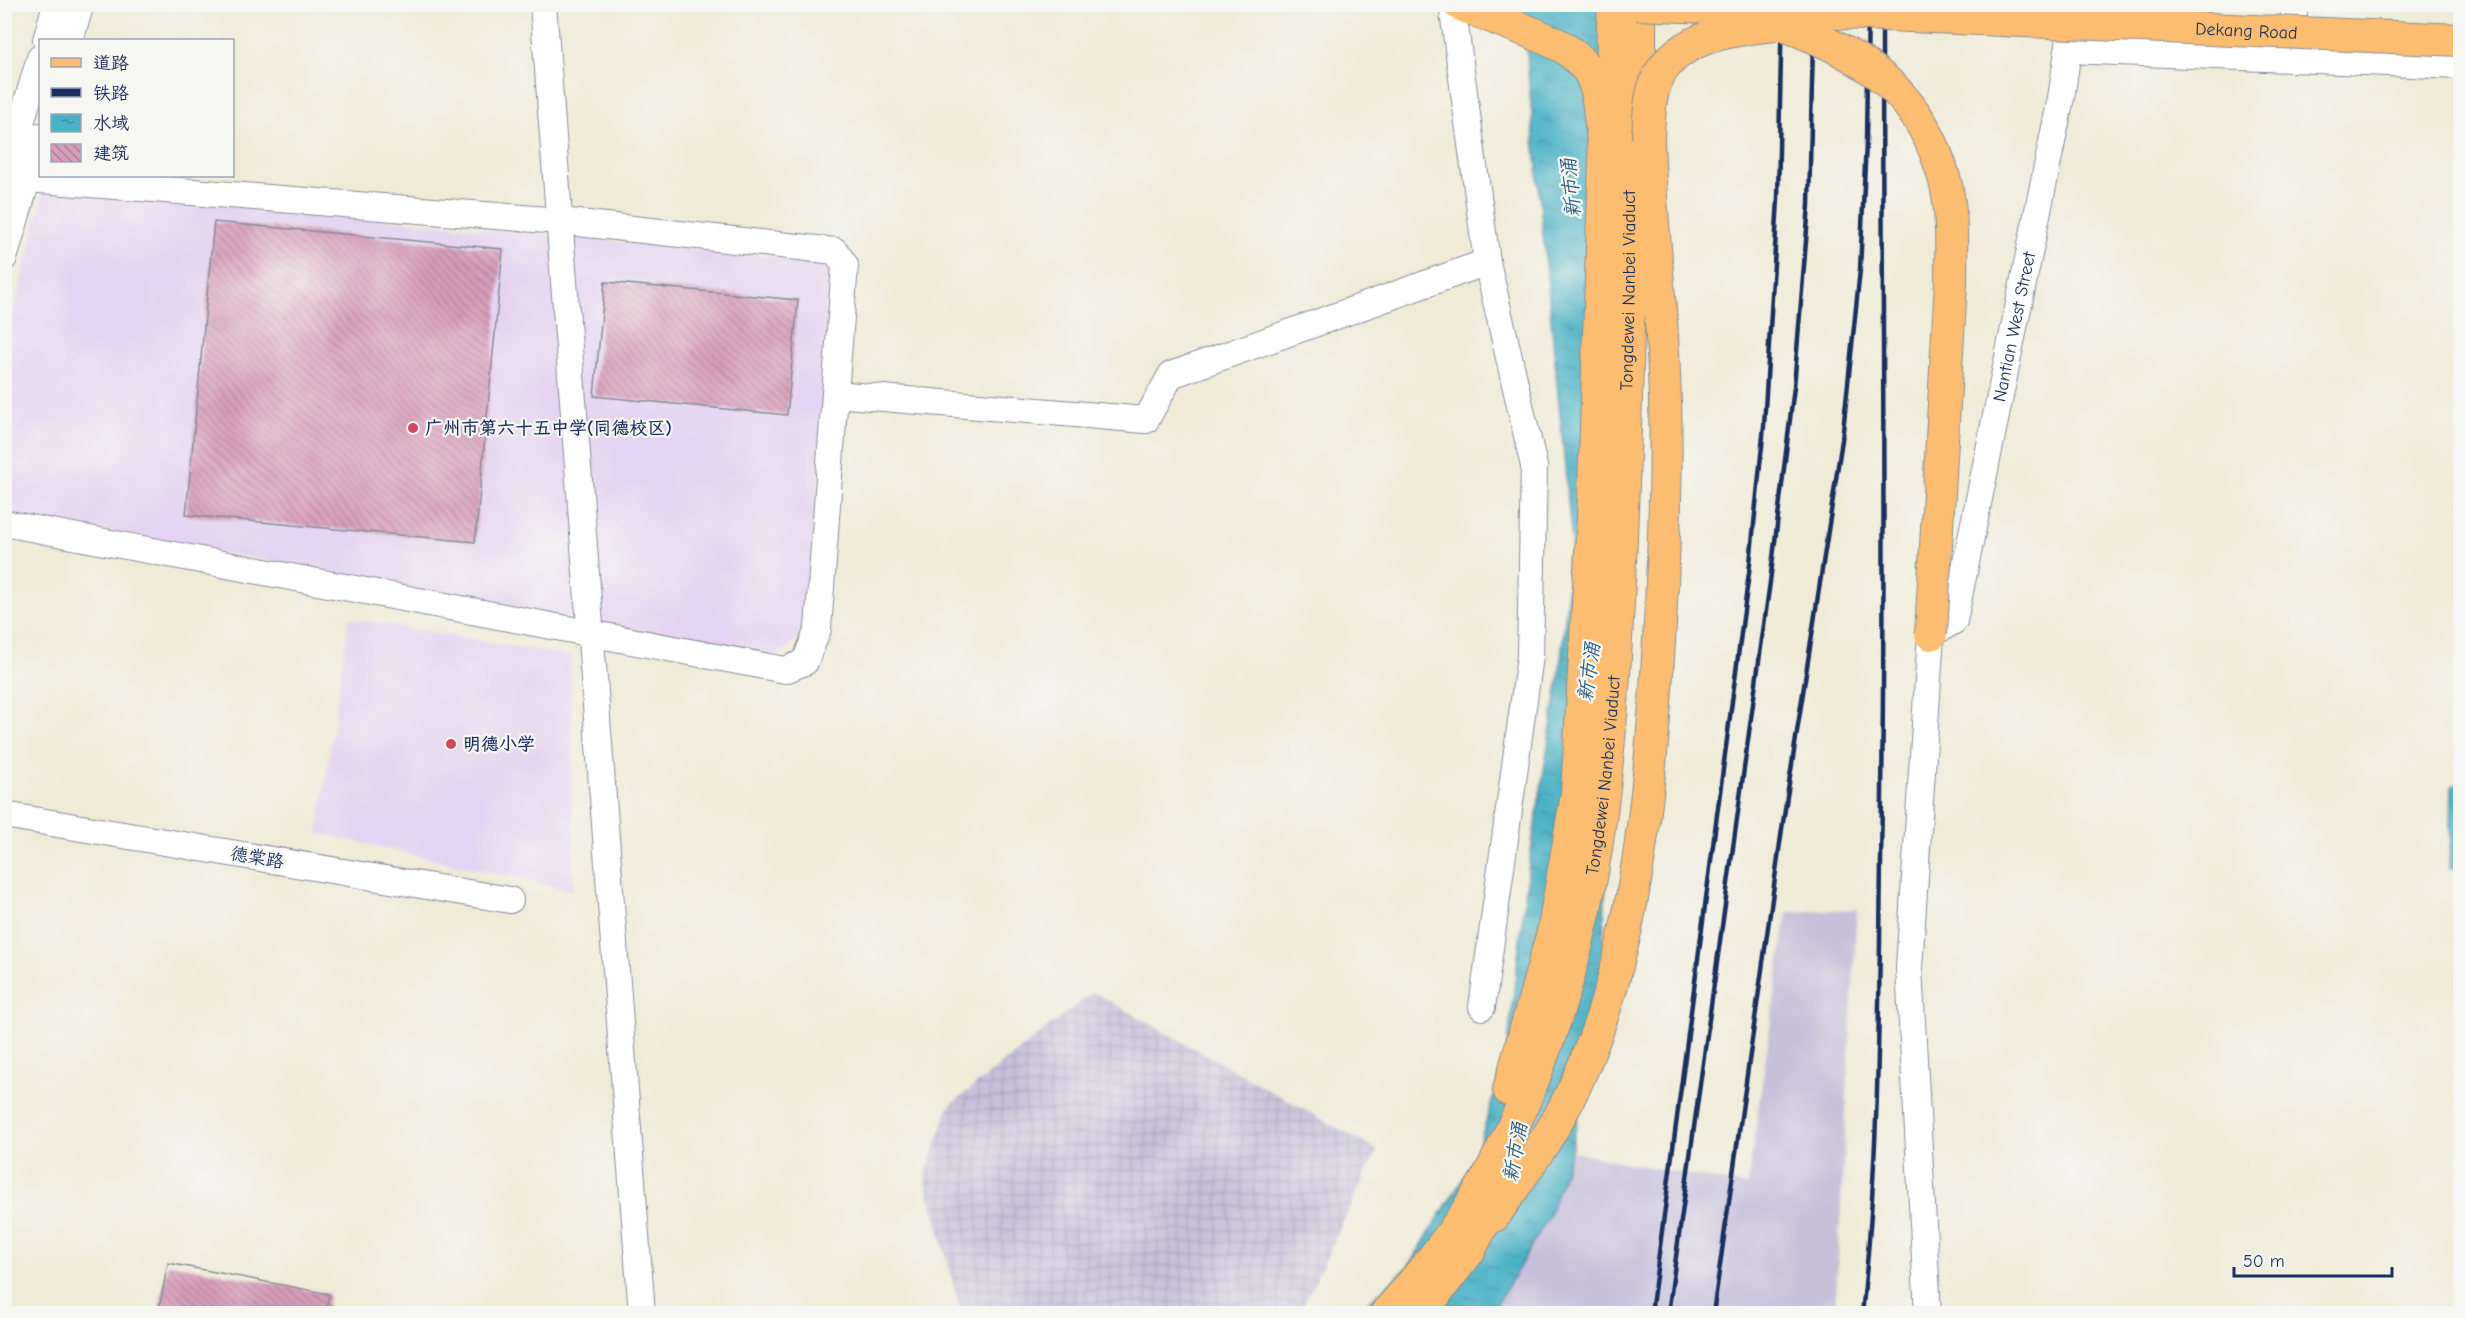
<svg xmlns="http://www.w3.org/2000/svg" width="2465" height="1318" font-family="'Comic Neue','LXGW WenKai TC',sans-serif">
<style>
.built{fill:#e4d3f2}
.industrial{fill:url(#industrial-grid)}
.railway{fill:#c6c0da}
.water{fill:url(#water-ripples);stroke:#317092;stroke-width:1.5}
.building{fill:url(#building-back-hatch)}
.lines{fill:none;stroke-linecap:round;stroke-linejoin:round}
.minor-casing{stroke:#858d9a;stroke-width:28}
.major-casing{stroke:#858d9a;stroke-width:34}
.minor{stroke:#fff;stroke-width:26}
.major{stroke:#fcbd6f;stroke-width:32}
.rail{stroke:#1b2f5e;stroke-width:4.5}
.major-bridge-casing{stroke:#858d9a;stroke-width:34;stroke-linecap:butt}
.major-bridge{stroke:#fcbd6f;stroke-width:32}
.poi-dot{fill:#d1495b;stroke:#f6f6f2;stroke-width:2}
.labels{text-anchor:middle;dominant-baseline:central;stroke-width:4.5;stroke-linejoin:round;paint-order:stroke}
.street-label{font-size:18px;fill:#1b2f5e;stroke:#f6f6f2}
.poi-label{font-size:18px;font-weight:bold;fill:#1b2f5e;stroke:#f6f6f2;text-anchor:start}
.water-label{font-size:20px;font-style:italic;fill:#2a5c82;stroke:#f6f6f2}
</style>
<defs>
<pattern id="industrial-grid" width="8" height="8" patternUnits="userSpaceOnUse" patternTransform="scale(1.5)"><rect width="8" height="8" fill="#c6c0da"/><path d="M0 4h8M4 0v8" fill="none" stroke="#aaa5be"/></pattern>
<pattern id="water-ripples" width="26" height="14" patternUnits="userSpaceOnUse" patternTransform="scale(1.5)"><rect width="26" height="14" fill="#47b1c5"/><path d="M2 4q2-2 4 0t4 0M15 11q2-2 4 0t4 0" fill="none" stroke="#3a90a3"/></pattern>
<pattern id="building-back-hatch" width="6" height="6" patternUnits="userSpaceOnUse" patternTransform="scale(1.5)"><rect width="6" height="6" fill="#d89cb9"/><path d="M-1 5l2 2M0 0l6 6M5-1l2 2" fill="none" stroke="#ae809a"/></pattern>
</defs>
<rect width="100%" height="100%" fill="#f6f6f2"/>
<filter id="ink" filterUnits="userSpaceOnUse"><feTurbulence type="fractalNoise" baseFrequency=".0167" numOctaves="2"/><feDisplacementMap in="SourceGraphic" scale="12" xChannelSelector="R" yChannelSelector="G"/><feConvolveMatrix kernelMatrix="1 2 1 2 8 2 1 2 1" color-interpolation-filters="sRGB"/></filter>
<filter id="wash" filterUnits="userSpaceOnUse"><feTurbulence type="fractalNoise" baseFrequency=".008" numOctaves="4" result="noise"/><feDisplacementMap in="SourceGraphic" scale="24" xChannelSelector="R" yChannelSelector="G"/><feGaussianBlur stdDeviation="1.35" result="paint"/><feColorMatrix in="noise" values="0 0 0 0 0 0 0 0 0 0 0 0 0 0 0 0 0 1.4 0 .05"/><feComposite in="paint" operator="in"/></filter>
<g filter="url(#wash)">
<rect width="100%" height="100%" fill="#efebd7"/>
<g class="built">
<polygon points="45,187 835,262 807,628 791,645 777,656 5,512 5,345"/>
<polygon points="349,618 571,656 574,891 318,833"/>
</g>
<polygon class="industrial" points="1093,992 1377,1150 1300,1313 961,1313 925,1177 949,1106"/>
<polygon class="railway" points="1857,909 1835,1313 1492,1314 1549,1216 1571,1152 1747,1186 1787,912"/>
<g class="water">
<polygon points="1525,5 1601,5 1629,445 1600,997 1571,1152 1549,1216 1492,1313 1355,1314 1408,1267 1475,1159 1507,1050 1529,863 1560,671 1572,543 1528,73"/>
<polygon points="2460,784 2460,868 2450,868 2452,786"/>
</g>
<g id="blocks">
<g class="building">
<polygon points="214,222 503,249 475,542 186,515"/>
<polygon points="605,282 798,300 787,415 594,396"/>
<polygon points="168,1263 329,1294 326,1314 158,1314"/>
</g>
</g>
</g>
<g filter="url(#ink)">
<use href="#blocks" fill-opacity="0" stroke="#858d9a" stroke-width="1.5"/>
<g class="lines">
<g class="minor-casing">
<g id="minor">
<polyline points="543,4 642,1314"/>
<polyline points="1452,4 1487,262 1534,466 1530,656 1482,1007"/>
<polyline points="46,40 56,4"/>
<polyline points="70,40 81,4"/>
<polyline points="2069,50 2460,66"/>
<polyline points="2293,52 2294,4"/>
<polyline points="27,179 560,221 835,251 845,265 835,394 1146,420 1171,375 1487,262"/>
<polyline points="4,181 40,58"/>
<polyline points="4,258 40,136"/>
<polyline points="4,523 785,670 805,662 818,629 835,394"/>
<polyline points="4,815 510,900"/>
<path id="s1" d="M1928,1314L1909,968L1931,634L1954,621L2061,98L2075,4"/>
</g>
</g>
<g class="major-casing">
<g id="major">
<polyline points="1459,4 1540,36 1563,47 1575,56 1590,72 1597,91 1605,159 1593,517 1577,794 1554,928 1509,1090"/>
<polyline points="1640,4 1640,127"/>
<path d="M1494,1216C1518,1181 1544,1146 1564,1108C1636,970 1650,794 1659,641C1664,552 1668,462 1664,373C1661,295 1650,217 1648,139"/>
<path id="s2" d="M1386,1314C1430,1264 1472,1212 1501,1152C1544,1065 1575,969 1592,873C1611,763 1616,649 1621,538C1625,426 1630,314 1629,202C1629,166 1620,129 1615,94C1612,65 1612,33 1614,4"/>
<polyline points="1420,1314 1469,1251 1500,1192"/>
</g>
</g>
<use href="#minor" class="minor"/>
<use href="#major" class="major"/>
<g class="rail">
<polyline points="1651,1314 1749,573 1764,426 1778,199 1782,4"/>
<polyline points="1668,1314 1770,582 1794,387 1809,205 1814,4"/>
<polyline points="1713,1314 1782,829 1842,440 1860,270 1866,142 1868,4"/>
<path d="M1862,1314C1879,1163 1879,1011 1881,860C1886,575 1882,290 1882,4"/>
</g>
<g class="major-bridge-casing">
<g id="major-bridge">
<path id="s3" d="M1637,4L2460,40"/>
<path d="M1781,24C1865,54 1924,94 1946,185C1953,216 1951,250 1951,281L1931,634"/>
<path d="M1648,139C1649,119 1649,97 1657,79C1677,36 1734,29 1775,25"/>
</g>
</g>
<use href="#major-bridge" class="major-bridge"/>
</g>
</g>
<g class="poi-dot">
<circle cx="413" cy="428" r="6"/>
<circle cx="451" cy="744" r="6"/>
</g>
<g class="labels">
<g class="street-label">
<text stroke="none"><textPath href="#s3" startOffset="610">Dekang Road</textPath></text>
<text stroke="none"><textPath href="#s2" startOffset="1078">Tongdewei Nanbei Viaduct</textPath></text>
<text stroke="none"><textPath href="#s1" startOffset="1008">Nantian West Street</textPath></text>
<text stroke="none"><textPath href="#s2" startOffset="592">Tongdewei Nanbei Viaduct</textPath></text>
<text transform="translate(257 858) rotate(10)">德棠路</text>
</g>
<g class="poi-label">
<text x="425" y="428">广州市第六十五中学(同德校区)</text>
<text x="463" y="744">明德小学</text>
</g>
<g class="water-label">
<text transform="translate(1571 188) rotate(-95)">新市涌</text>
<text transform="translate(1589 672) rotate(-82)">新市涌</text>
<text transform="translate(1515 1152) rotate(-80)">新市涌</text>
</g>
</g>
<rect width="2465" height="1318" fill="none" stroke="#f6f6f2" stroke-width="24"/>
<rect x="39" y="39" width="195" height="138" fill="#f6f6f2" stroke="#9ea6b7" stroke-width="1.5"/>
<rect x="51" y="58" width="30" height="9" fill="#fcbd6f" stroke="#9ea6b7" stroke-width="1.5"/>
<text x="93" y="69" font-size="18" fill="#1b2f5e">道路</text>
<rect x="51" y="88" width="30" height="9" fill="#1b2f5e" stroke="#9ea6b7" stroke-width="1.5"/>
<text x="93" y="99" font-size="18" fill="#1b2f5e">铁路</text>
<rect x="51" y="114" width="30" height="18" fill="url(#water-ripples)" stroke="#9ea6b7" stroke-width="1.5"/>
<text x="93" y="129" font-size="18" fill="#1b2f5e">水域</text>
<rect x="51" y="144" width="30" height="18" fill="url(#building-back-hatch)" stroke="#9ea6b7" stroke-width="1.5"/>
<text x="93" y="159" font-size="18" fill="#1b2f5e">建筑</text>
<path d="M2234 1267v9h158v-9" fill="none" stroke="#1b2f5e" stroke-width="3"/>
<text x="2243" y="1267" font-size="18" fill="#1b2f5e" stroke="#f6f6f2" stroke-width="4.5" paint-order="stroke">50 m</text>
</svg>
